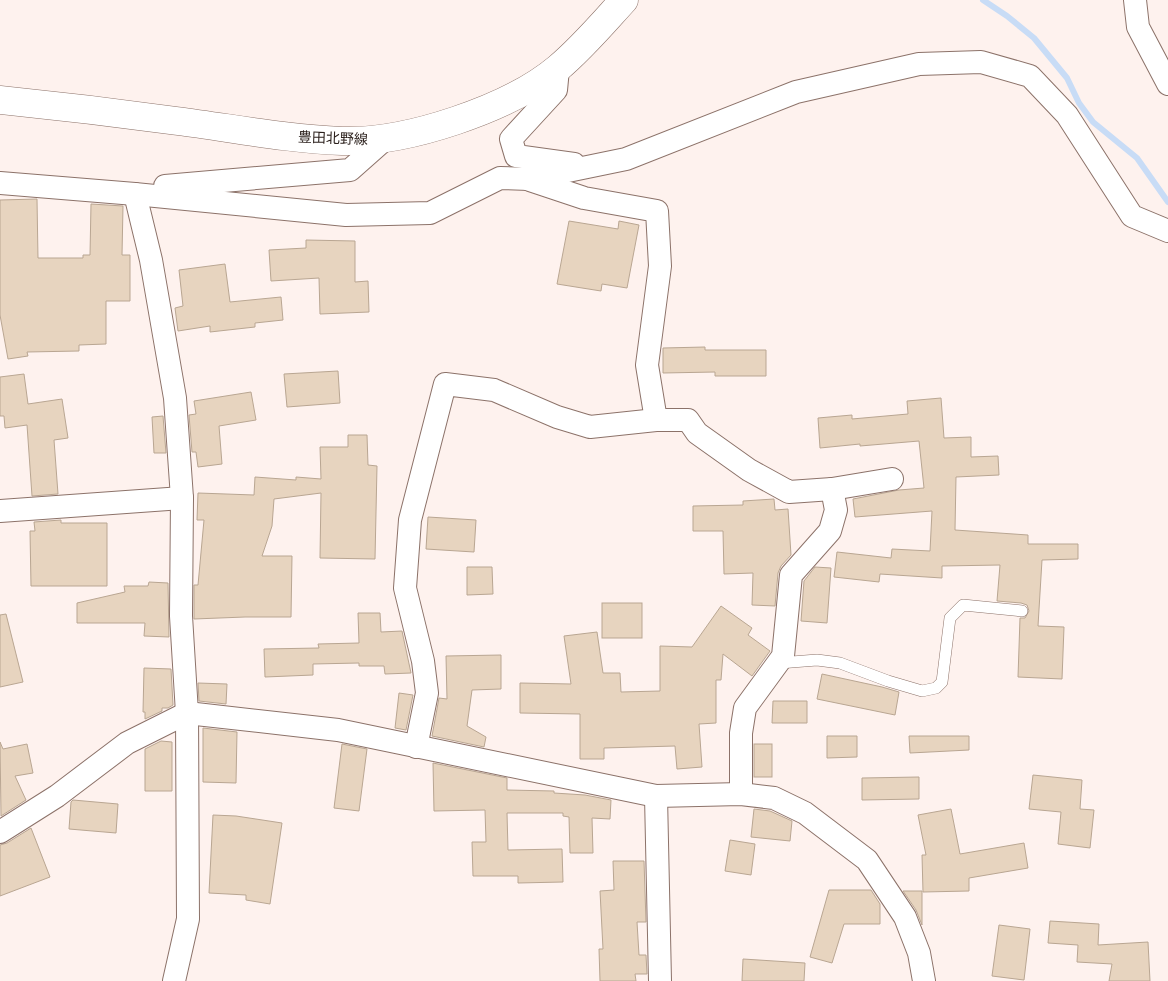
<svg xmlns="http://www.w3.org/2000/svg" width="1168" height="981" font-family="Montserrat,'Noto Sans JP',sans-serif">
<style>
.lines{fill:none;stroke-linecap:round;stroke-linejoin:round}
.stream{stroke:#c8dcf6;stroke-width:6}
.building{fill:#e7d4bf;stroke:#b9a692}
.lane-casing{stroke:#8c7269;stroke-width:12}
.street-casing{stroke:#8c7269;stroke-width:24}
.secondary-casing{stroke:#8c7269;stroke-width:29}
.lane{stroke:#fff;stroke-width:11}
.street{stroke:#fff;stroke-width:22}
.secondary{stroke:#fff;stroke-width:28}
.labels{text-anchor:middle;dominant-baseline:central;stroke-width:4;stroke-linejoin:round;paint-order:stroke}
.street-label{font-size:14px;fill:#2b201c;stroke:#fff}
</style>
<rect width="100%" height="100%" fill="#fef2ee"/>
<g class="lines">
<polyline class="stream" points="983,0 1007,16 1034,38 1067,78 1079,103 1093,122 1137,158 1168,202"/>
</g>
<g class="building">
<polygon points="37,199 38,258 83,258 83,255 90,255 91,204 123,206 122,255 130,255 130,301 106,301 106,344 79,345 79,351 27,352 28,356 8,359 0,315 0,200"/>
<polygon points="569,221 618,229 619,221 639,225 627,288 602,284 601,291 557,284"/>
<polygon points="306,240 355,241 355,282 368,281 369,312 320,314 319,278 271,281 269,250 306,248"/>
<polygon points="225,264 230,302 281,297 283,320 255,323 255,327 210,332 210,326 178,331 175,308 183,306 179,270"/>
<polygon points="705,347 705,350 766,350 766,376 715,376 715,372 663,373 663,348"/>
<polygon points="338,371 340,403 287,407 284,374"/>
<polygon points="24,374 28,404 62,399 68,438 54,440 58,494 32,496 27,425 5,428 4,416 0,416 0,377"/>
<polygon points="251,392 256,420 219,426 222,464 198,467 196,452 192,452 189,415 196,414 194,401"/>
<polygon points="941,398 944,438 971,437 971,457 998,456 999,475 956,477 955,530 1028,535 1028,544 1078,544 1078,559 1042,560 1038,626 1064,627 1062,679 1018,677 1020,618 1025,618 1029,611 1027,605 1021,603 997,601 1000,565 942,566 942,578 880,574 879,582 834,577 837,552 891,558 892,549 930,551 932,511 855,517 853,499 899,490 924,488 919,441 860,446 860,444 820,448 818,418 852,415 852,419 908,414 907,401"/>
<polygon points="163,416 166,453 154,453 152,417"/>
<polygon points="348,435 367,435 368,465 377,466 375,559 320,558 321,493 274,499 272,526 262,556 292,556 291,617 245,617 194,619 194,585 198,585 204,520 197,520 198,493 254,495 255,477 296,480 296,477 321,479 320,447 348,447"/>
<polygon points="774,499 775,510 788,509 791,555 781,566 778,573 775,606 752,605 753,573 724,574 723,531 693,531 693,506 743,505 743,501"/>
<polygon points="428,517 476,520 474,552 426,549"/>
<polygon points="61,520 61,523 107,523 107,586 31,586 30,531 35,531 34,522"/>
<polygon points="467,567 492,567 493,594 467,595"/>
<polygon points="815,567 831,568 827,623 801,621 804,581"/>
<polygon points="149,582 168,583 169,637 144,636 145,623 77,623 77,603 125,592 124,586 148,586"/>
<rect x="602" y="603" width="40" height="35"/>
<polygon points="721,606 752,628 748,635 770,651 752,676 723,654 721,680 716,680 716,723 699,724 702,767 677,769 675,746 604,748 604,759 580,759 580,714 520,713 520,683 571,684 564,636 597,632 603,673 620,673 621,692 660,691 660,646 692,647"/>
<polygon points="358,613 380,613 381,632 402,631 411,673 385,674 384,666 359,666 359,663 313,664 313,675 265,677 264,649 319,648 318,644 359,643"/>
<polygon points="6,614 23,682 0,687 0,615"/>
<polygon points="501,655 501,689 472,690 467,726 486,737 484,747 432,736 439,698 447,699 446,656"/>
<polygon points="144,668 171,669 173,705 168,708 162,708 162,711 145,719 145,712 143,712"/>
<polygon points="822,674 882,687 899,692 895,715 817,699"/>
<polygon points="198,683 227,684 226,704 199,701"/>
<polygon points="399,693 413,695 406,730 395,728"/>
<polygon points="773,701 807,701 807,723 772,723"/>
<polygon points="203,728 237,732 236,783 203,782"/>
<polygon points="827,736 857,736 857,757 827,758"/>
<polygon points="909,736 969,736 969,750 910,753"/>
<polygon points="161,741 172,742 172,791 145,791 145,749"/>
<polygon points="0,742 3,749 27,744 33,773 15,776 26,800 1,816"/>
<polygon points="342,744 367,749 359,811 334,808"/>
<rect x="754" y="744" width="18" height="33"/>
<polygon points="433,763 507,778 507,790 554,791 554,793 585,795 611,800 610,819 592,818 593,853 570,853 569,817 563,816 563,813 507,813 508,850 562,849 563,882 518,883 518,876 473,876 472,842 486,842 485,810 434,811"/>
<polygon points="1033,775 1082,780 1080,809 1094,810 1090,848 1058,844 1061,812 1029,809"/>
<polygon points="919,777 919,799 862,800 862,778"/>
<polygon points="73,800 118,804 116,833 69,829 71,802"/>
<polygon points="754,809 770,811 792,821 790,841 751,837"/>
<polygon points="951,809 960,854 1024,843 1028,868 969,878 969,891 923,892 922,855 926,855 918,815"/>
<polygon points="213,815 236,816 282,823 270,904 246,900 246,895 209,893"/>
<polygon points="31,828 50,877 0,896 0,845 7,843"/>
<polygon points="730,840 755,844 751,875 725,871"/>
<polygon points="613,861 644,861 646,922 637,922 639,955 646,955 647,974 635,974 636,981 600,981 599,949 603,949 600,891 614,890"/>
<polygon points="829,890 871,890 880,904 880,924 844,924 832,963 810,957"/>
<polygon points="903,891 922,891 922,925 916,910"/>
<polygon points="1050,921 1099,924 1098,945 1148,942 1150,981 1109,981 1112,964 1077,962 1078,945 1048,943"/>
<polygon points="999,925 1030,929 1024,980 992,976"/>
<polygon points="743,959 805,963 804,981 742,981"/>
</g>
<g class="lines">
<g class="lane-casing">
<polyline id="lane" points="779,663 817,660 840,663 888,681 922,691 936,688 942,682 950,618 963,605 1022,611"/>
</g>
<g class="street-casing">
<g id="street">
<polyline points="1135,0 1138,27 1168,84"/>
<polyline points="558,69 556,90 511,139 516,156 574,164"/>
<polyline points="530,180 584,198 657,211 660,266 647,365 656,420"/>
<polyline points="0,183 135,194 346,215 430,213 500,178 529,179 626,159 796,92 919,64 981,62 1030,76 1067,115 1132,216 1168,231"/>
<polyline points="165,186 350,170 385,139"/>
<polyline points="135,194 151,260 175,398 182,498 181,616 187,713 188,919 174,981"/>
<polyline points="0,511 182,498"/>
<polyline points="416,747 427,693 423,661 405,588 410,520 445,384 494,390 557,417 590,427 656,420 688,420 697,433 749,470 789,492 832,489 892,479"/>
<polyline points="741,794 741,733 745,708 783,656 791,575 830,531 836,510 832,489"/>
<polyline points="656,796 660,981"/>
<polyline points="0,832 57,796 127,743 187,713 338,730 656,796 741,794 774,798 805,813 867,860 905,917 919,953 924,981"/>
</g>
</g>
<g class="secondary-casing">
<path id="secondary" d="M0,100C59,106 118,113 177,121C232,128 287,139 342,141C406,143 509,109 558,68C582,48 603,23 624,0"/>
</g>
<use href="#lane" class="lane"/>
<use href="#street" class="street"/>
<use href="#secondary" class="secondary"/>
</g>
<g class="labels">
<g class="street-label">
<text transform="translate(333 138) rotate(2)">豊田北野線</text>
</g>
</g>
</svg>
